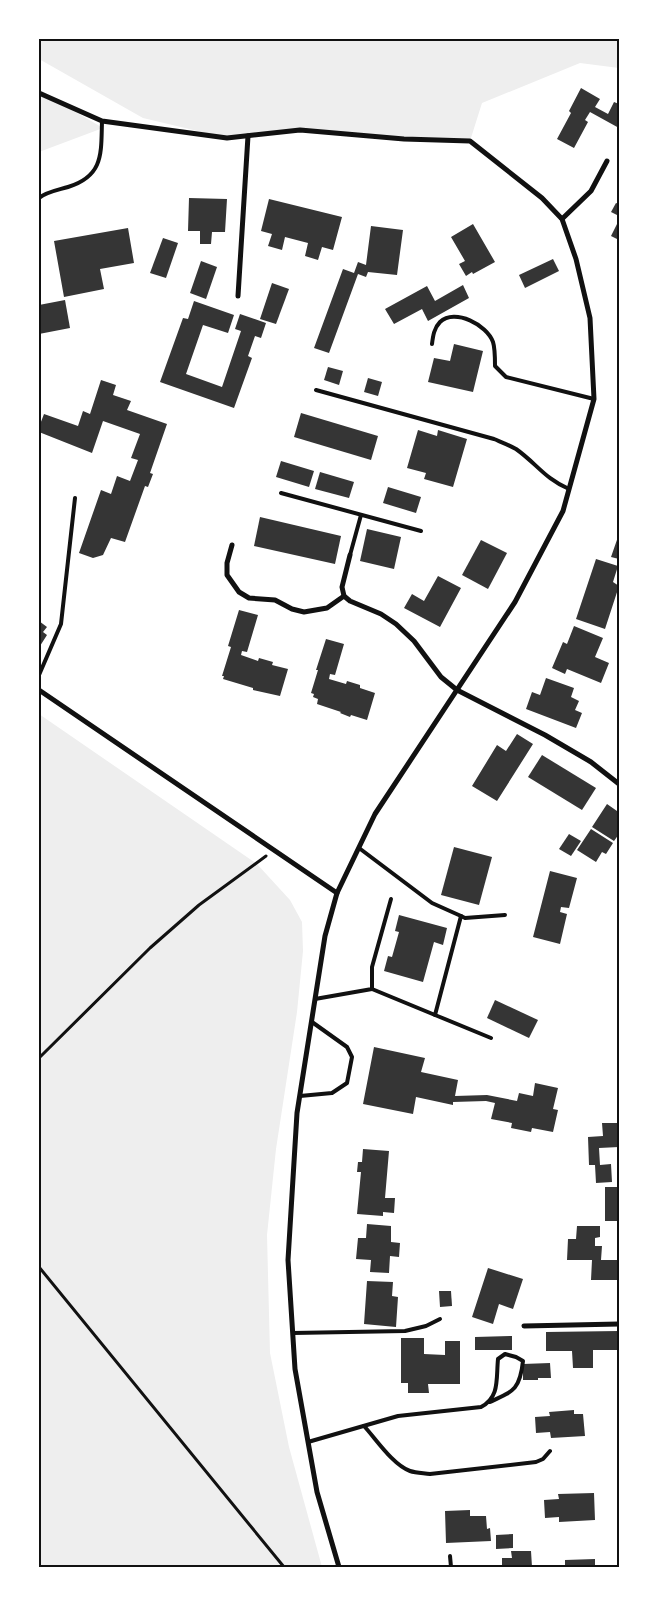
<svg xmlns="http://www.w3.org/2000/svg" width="658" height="1606" font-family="Mulish,sans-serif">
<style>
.green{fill:#eee}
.building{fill:#353535}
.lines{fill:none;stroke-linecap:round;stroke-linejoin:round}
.path{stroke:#111;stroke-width:3}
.service{stroke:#111;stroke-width:4}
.minor{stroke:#111;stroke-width:5}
.neatline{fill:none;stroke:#111;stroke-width:2}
</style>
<rect width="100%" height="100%" fill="#fff"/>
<g class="green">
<polygon points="39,39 619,39 619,68 580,63 482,103 470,141 300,130 227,138 143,118 39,59"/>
<polygon points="39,89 62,104 103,128 39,152"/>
<polygon points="39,714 257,864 290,900 302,922 303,951 297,1012 276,1149 267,1235 270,1353 289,1447 322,1567 39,1567"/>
</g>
<g class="building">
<polygon points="581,88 600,99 595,107 608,114 614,102 619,104 619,128 590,112 585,120 588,122 574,148 557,139 571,113 569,111"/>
<polygon points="189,198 227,199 225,232 212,232 211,244 200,244 200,231 188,231"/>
<polygon points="269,199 342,217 333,250 322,247 318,260 305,256 308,243 285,237 282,250 268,246 272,234 261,231"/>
<polygon points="616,203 619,204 619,216 611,212"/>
<polygon points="619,220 619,240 611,236"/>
<polygon points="473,224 495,262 473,274 472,272 466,276 459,264 465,261 451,237"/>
<polygon points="371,226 403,230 397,275 368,272 366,277 358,274 329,353 314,348 343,269 354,273 358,262 366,265"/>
<polygon points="128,228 134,263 100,269 104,289 64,297 54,241"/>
<polygon points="163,238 178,243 166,278 150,273"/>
<polygon points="553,259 559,271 525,288 519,275"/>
<polygon points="201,261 217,267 206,299 190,293"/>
<polygon points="272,283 289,289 276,324 260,319"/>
<polygon points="463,285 469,298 428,321 422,309 394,324 385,309 427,286 435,301"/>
<polygon points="65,300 70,328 39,334 39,305"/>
<polygon points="194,301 234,315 228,333 203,325 186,374 222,387 241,331 235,329 240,314 266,323 261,338 255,336 248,356 252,358 234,408 160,382 183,318 188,319"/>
<polygon points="454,344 483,351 473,392 428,382 434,358 450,361"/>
<polygon points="328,367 343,371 339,385 324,380"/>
<polygon points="368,378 382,382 378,396 364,392"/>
<polygon points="101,380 116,385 113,395 131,401 127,410 167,424 150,473 153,474 148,487 145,486 125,542 111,538 103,555 93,558 79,553 101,490 111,494 117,476 130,481 138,460 131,458 140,434 103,421 92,453 39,432 39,427 44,414 78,426 83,411 90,414"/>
<polygon points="301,413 378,436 371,460 294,437"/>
<polygon points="418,430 437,436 438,430 467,439 453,487 424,479 426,473 407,468"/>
<polygon points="281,461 314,471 309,487 276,477"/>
<polygon points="320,472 354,482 349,498 315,489"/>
<polygon points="388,487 421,497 416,513 383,503"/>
<polygon points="260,517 341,536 335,564 254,546"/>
<polygon points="619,528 619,559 611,557 619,534 617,533"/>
<polygon points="367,529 401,537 394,569 360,561"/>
<polygon points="481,540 507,553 488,589 462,575"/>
<polygon points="596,559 618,566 613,582 619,586 605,629 576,619"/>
<polygon points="438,576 461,588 440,627 404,608 412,594 424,601"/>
<polygon points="239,610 258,615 247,652 242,651 241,655 258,661 259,658 273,662 272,665 288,669 280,696 253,690 253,688 223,679 224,676 222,676 231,647 228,646"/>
<polygon points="39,621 47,627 43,632 47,635 40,646 39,645"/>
<polygon points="574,626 603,638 595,657 609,663 601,683 567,669 565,674 552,668 563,642 567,644"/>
<polygon points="326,639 344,644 335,675 330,674 329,679 346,684 347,681 360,685 360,688 375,693 367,720 351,715 350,717 340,713 341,712 317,704 318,699 313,697 314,694 311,693 318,670 316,670"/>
<polygon points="546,678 574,688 571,697 579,701 575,710 582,713 576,728 526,709 532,692 540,695"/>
<polygon points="517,734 533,744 497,801 472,786 497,745 506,751"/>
<polygon points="542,755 596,788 582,810 528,777"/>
<polygon points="607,804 617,811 619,806 619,834 614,841 592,827"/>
<polygon points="591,829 613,843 606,854 602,852 596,862 577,850"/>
<polygon points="569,834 581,841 571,856 559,849"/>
<polygon points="454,847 492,857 479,905 441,895"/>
<polygon points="550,871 577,878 569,908 561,907 560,912 567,914 560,944 533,937"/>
<polygon points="399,915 447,928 443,945 434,942 423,982 384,971 388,956 392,957 399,932 395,931"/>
<polygon points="495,1000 538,1020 529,1038 487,1018"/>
<polygon points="374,1047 425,1058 421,1072 458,1080 455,1096 487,1095 517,1101 519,1093 533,1096 535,1083 558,1088 553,1109 558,1110 553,1132 532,1128 531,1132 511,1128 512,1123 491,1119 495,1103 486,1101 453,1102 453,1105 416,1097 413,1114 363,1104"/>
<polygon points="602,1123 619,1123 619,1147 599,1148 600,1165 611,1164 612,1182 596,1183 595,1165 589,1165 588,1137 603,1136"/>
<polygon points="363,1149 389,1151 385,1198 395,1198 394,1213 383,1212 383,1216 357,1214 361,1172 357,1172 358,1162 362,1162"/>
<rect x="605" y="1187" width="14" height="34"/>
<polygon points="367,1224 391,1226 391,1242 400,1243 399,1257 390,1256 389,1273 370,1272 371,1260 356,1259 358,1238 366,1238"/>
<polygon points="577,1226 600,1226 600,1237 595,1238 595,1246 602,1246 601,1260 619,1260 619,1280 591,1280 592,1260 567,1260 568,1239 576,1239"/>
<polygon points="488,1268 523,1279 513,1309 499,1304 493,1324 472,1317"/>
<polygon points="367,1281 393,1282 392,1296 398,1297 396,1327 364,1324"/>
<polygon points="439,1291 451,1291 452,1306 440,1307"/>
<polygon points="619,1331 619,1350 593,1350 593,1368 573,1368 572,1351 546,1351 546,1332"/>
<polygon points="512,1336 512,1350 475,1350 475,1337"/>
<polygon points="401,1338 424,1338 424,1354 445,1355 445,1341 460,1341 460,1384 428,1384 429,1393 408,1393 408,1383 401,1383"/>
<polygon points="550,1363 551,1378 538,1378 538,1380 523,1380 523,1364"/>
<polygon points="574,1410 574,1414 583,1414 585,1436 551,1438 550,1432 536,1433 535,1417 550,1416 549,1412"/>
<polygon points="594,1493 595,1520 559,1522 559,1517 545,1518 544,1500 559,1499 558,1494"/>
<polygon points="470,1510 470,1516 486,1516 487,1529 490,1528 491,1541 446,1543 445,1511"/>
<polygon points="513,1534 513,1548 496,1549 496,1535"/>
<polygon points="511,1551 531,1551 532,1567 502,1567 502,1558 512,1558"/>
<polygon points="595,1559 595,1567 565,1567 565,1560"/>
</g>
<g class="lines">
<g class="path">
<polyline points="39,1058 150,948 199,905 266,856"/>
<polyline points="39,1267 284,1567"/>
</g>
<g class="service">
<path d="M39,198C46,192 58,190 68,187C104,176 101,153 102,121"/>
<path d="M432,344C433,336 434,328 440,322C455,308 487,325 493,342C495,348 495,358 495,366L506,377L594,399"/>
<path d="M316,390L494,439C501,442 509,445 516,449C536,463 545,479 569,489"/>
<polyline points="281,493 421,531"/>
<polyline points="350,555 361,515"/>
<polyline points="39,675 61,624 75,498"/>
<polyline points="359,848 432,903 461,916 465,918 505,915"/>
<polyline points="372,989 435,1015 461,916"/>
<polyline points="315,999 372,989 372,967 391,899"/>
<polyline points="435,1015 491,1038"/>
<polyline points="300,1096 332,1093 347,1083 352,1057 347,1047 312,1022"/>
<polyline points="293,1333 405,1331 426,1326 440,1319"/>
<path d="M364,1426C376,1439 393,1465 410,1471C416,1473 423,1473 430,1474L536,1462L543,1459L550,1451"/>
<path d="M308,1442L398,1416L481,1407C500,1397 496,1379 498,1359L505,1354L516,1357L523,1361C520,1389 514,1391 490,1402"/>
<polyline points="450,1556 451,1567"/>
</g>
<g class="minor">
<polyline points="39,93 102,121 227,138 300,130 404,139 470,141 542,198 562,219 576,259 590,318 594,399 563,511 515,602 375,814 337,893 325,936 297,1113 288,1260 295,1369 317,1492 339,1567"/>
<polyline points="562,219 591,191 607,161"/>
<polyline points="238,296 248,136"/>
<polyline points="232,545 227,563 227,575 239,592 249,598 275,600 292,609 304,612 327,608 344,596"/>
<polyline points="350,555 342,587 344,596 350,601 381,614 396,624 414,641 441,677 457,690 545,735 591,762 619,784"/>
<polyline points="39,690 337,893"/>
<polyline points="524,1326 619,1324"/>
</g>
</g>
<rect width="658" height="1606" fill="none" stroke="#ffffff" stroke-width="80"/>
<rect x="40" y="40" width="578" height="1526" class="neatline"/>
</svg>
